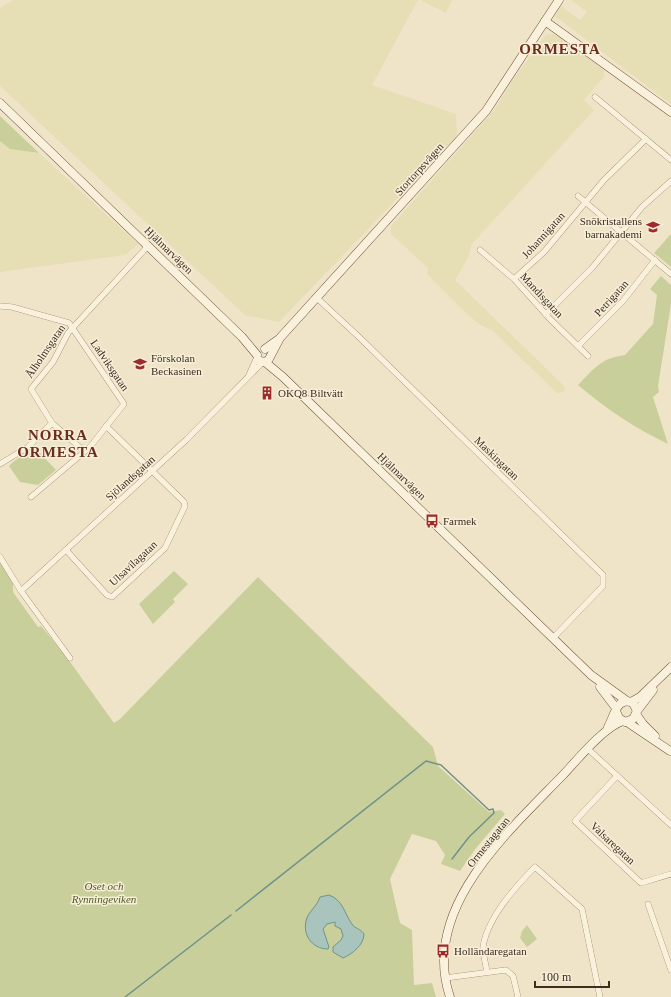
<svg xmlns="http://www.w3.org/2000/svg" width="671" height="997" font-family="Georgia,serif">
<style>
.farmland{fill:#e6deb5}
.green{fill:#c9cf9b}
.water{fill:#a9c4bc;stroke:#6f938a}
.lines{fill:none;stroke-linecap:round;stroke-linejoin:round}
.stream{stroke:#6f938a;stroke-width:1.5}
.street-casing{stroke:#8d765c;stroke-width:6}
.secondary-casing{stroke:#6f573f;stroke-width:9}
.street{stroke:#faf1dc;stroke-width:5.5}
.secondary{stroke:#faf1dc;stroke-width:8}
.labels{text-anchor:middle;dominant-baseline:central;stroke-width:3;stroke-linejoin:round;paint-order:stroke}
.street-label{font-size:11px;fill:#3d2e20;stroke:#f7eed8}
.poi-label{font-size:11px;fill:#3d2e20;stroke:#f7eed8;text-anchor:start}
.park-label{font-size:11px;font-style:italic;fill:#4d5a26;stroke:#f7eed8}
.district-label{font-size:15px;font-weight:bold;letter-spacing:1px;fill:#6b2e1e;stroke:#f7eed8}
</style>
<rect width="100%" height="100%" fill="#f0e4c8"/>
<g class="farmland">
<polygon points="13,0 418,0 372,85 456,114 457,136 279,322 245,315 0,86 0,8"/>
<polygon points="420,0 452,0 446,13"/>
<polygon points="571,0 671,0 671,104 555,16 561,6 580,20 587,12"/>
<polygon points="554,34 604,70 604,77 584,100 594,110 471,245 469,256 455,280 565,387 564,392 557,393 492,330 482,326 469,316 427,274 428,268 391,234 391,226 495,109 512,81 546,35"/>
<polygon points="0,141 10,149 39,153 138,244 125,255 0,272"/>
</g>
<g class="green">
<polygon points="0,116 39,153 10,149 0,141"/>
<polygon points="671,234 671,267 654,253"/>
<path d="M661,276L671,285V304L658,386L659,392L653,397L668,444C635,428 606,409 578,385C595,368 601,358 625,355L653,324L657,295L650,289Z"/>
<path d="M37,450L56,470L38,485L20,482L9,466C17,458 26,452 37,450Z"/>
<polygon points="0,561 13,583 13,592 38,627 41,626 68,659 114,723 120,719 258,577 433,747 438,766 489,812 501,810 505,814 476,848 460,871 441,864 445,855 436,841 412,834 390,879 400,923 412,930 414,985 432,983 436,997 0,997"/>
<polygon points="174,571 188,584 173,599 175,602 153,624 139,604"/>
<polygon points="527,925 537,939 527,947 520,938 522,931"/>
</g>
<path class="water" d="M329,895C343,900 344,913 352,924C355,929 360,928 364,934C364,945 352,954 343,958L333,952V947L341,940L343,936L341,929L335,926V922L327,924L323,929L329,947L328,949C312,949 301,934 307,918C308,913 317,906 320,897Z"/>
<g class="lines">
<g class="stream">
<polyline points="236,911 426,761 441,765 489,810 493,809 494,813 469,837 452,859"/>
<polyline points="125,997 231,915"/>
</g>
<g class="street-casing">
<g id="street">
<polyline points="595,97 671,160"/>
<polyline points="578,196 671,274"/>
<polyline points="480,250 514,279 550,319 588,356"/>
<polyline points="514,279 544,252 604,180 646,139"/>
<polyline points="317,298 359,337 603,575 603,586 553,638"/>
<polyline points="0,306 12,307 69,323 124,404 90,447 31,497"/>
<polyline points="546,314 592,268 642,207 671,181"/>
<polyline points="578,346 623,301 655,260"/>
<polyline points="249,375 257,357"/>
<polyline points="84,451 52,423 31,389 53,362 68,333 148,246"/>
<polyline points="0,464 28,447 52,423"/>
<polyline points="66,550 107,595 112,597 165,548 185,506 184,502 106,426"/>
<polyline points="0,557 21,591 70,658"/>
<polyline points="21,591 186,440 263,362"/>
<polyline points="588,749 671,825"/>
<polyline points="617,776 575,821 641,883 671,874"/>
<polyline points="648,904 671,970"/>
<path d="M487,972C486,965 483,955 483,947C487,919 516,886 535,867L582,909L600,997"/>
<polyline points="445,978 506,970 513,976 518,997"/>
</g>
</g>
<g class="secondary-casing">
<g id="secondary">
<polyline points="545,21 671,112"/>
<polyline points="0,103 242,337 257,355"/>
<polyline points="265,349 279,339 486,111 559,0"/>
<polyline points="260,361 266,362 269,359 279,340"/>
<polyline points="265,362 283,377 591,675 627,701"/>
<polyline points="600,687 616,708"/>
<polyline points="631,702 640,697 671,667"/>
<polyline points="637,711 653,690"/>
<polyline points="636,714 643,724 655,736"/>
<polyline points="627,722 670,751"/>
<path d="M608,727C614,717 617,695 633,703L637,711L633,719L625,722L619,718L616,711"/>
<path d="M450,997C420,909 508,832 563,775C577,760 604,727 623,721"/>
</g>
</g>
<use href="#street" class="street"/>
<use href="#secondary" class="secondary"/>
</g>
<defs>
<g id="school-bare" transform="scale(1.08)"><path d="M0-5L7-2L0 1L-7-2ZM-4 1L0 2.5L4 1V4Q0 6-4 4Z" fill="#9e2a2b" stroke="#f7eed8" stroke-width="2.5" paint-order="stroke"/></g>
<g id="building-bare" transform="scale(1.08)"><path d="M-4-6H4V6H1V3H-1V6H-4ZM-2.5-4.3h1.7v1.8h-1.7ZM.8-4.3h1.7v1.8H.8ZM-2.5-1h1.7V.8h-1.7ZM.8-1h1.7V.8H.8Z" fill="#9e2a2b" stroke="#f7eed8" stroke-width="2.5" paint-order="stroke"/></g>
<g id="bus-bare" transform="scale(1.08)"><path d="M-5-6H5V4H4V6H2V4H-2V6H-4V4H-5ZM-3.5-4V0h7V-4ZM-3.5 1.2v1.5H-2V1.2ZM2 1.2v1.5H3.5V1.2Z" fill="#9e2a2b" stroke="#f7eed8" stroke-width="2.5" paint-order="stroke"/></g>
</defs>
<g fill-rule="evenodd">
<use href="#school-bare" x="653" y="227"/>
<use href="#school-bare" x="140" y="364"/>
<use href="#building-bare" x="267" y="393"/>
<use href="#bus-bare" x="432" y="521"/>
<use href="#bus-bare" x="443" y="951"/>
</g>
<g class="labels">
<g class="street-label">
<text transform="translate(419 169) rotate(-48)">Stortorpsvägen</text>
<text transform="translate(543 235) rotate(-48)">Johannigatan</text>
<text transform="translate(169 250) rotate(44)">Hjälmarvägen</text>
<text transform="translate(542 295) rotate(47)">Mandisgatan</text>
<text transform="translate(611 298) rotate(-48)">Petrigatan</text>
<text transform="translate(45 351) rotate(-56)">Ålholmsgatan</text>
<text transform="translate(110 365) rotate(56)">Ladviksgatan</text>
<text transform="translate(497 458) rotate(44)">Maskingatan</text>
<text transform="translate(402 476) rotate(44)">Hjälmarvägen</text>
<text transform="translate(130 478) rotate(-42)">Sjölandsgatan</text>
<text transform="translate(133 563) rotate(-43)">Ulsavilagatan</text>
<text transform="translate(488 842) rotate(-51)">Ormestagatan</text>
<text transform="translate(613 843) rotate(43)">Valsaregatan</text>
</g>
<g class="poi-label">
<text x="642" y="221" text-anchor="end">Snökristallens<tspan x="642" dy="13">barnakademi</tspan></text>
<text x="151" y="358">Förskolan<tspan x="151" dy="13">Beckasinen</tspan></text>
<text x="278" y="393">OKQ8 Biltvätt</text>
<text x="443" y="521">Farmek</text>
<text x="454" y="951">Holländaregatan</text>
</g>
<g class="park-label">
<text x="104" y="886">Oset och<tspan x="104" dy="13">Rynningeviken</tspan></text>
</g>
<g class="district-label">
<text x="560" y="49">ORMESTA</text>
<text x="58" y="435">NORRA<tspan x="58" dy="17">ORMESTA</tspan></text>
</g>
</g>
<path d="M535 981v6h74v-6" fill="none" stroke="#3d2e20" stroke-width="2"/>
<text x="541" y="981" font-size="12" fill="#3d2e20" stroke="#f7eed8" stroke-width="3" paint-order="stroke">100 m</text>
</svg>
